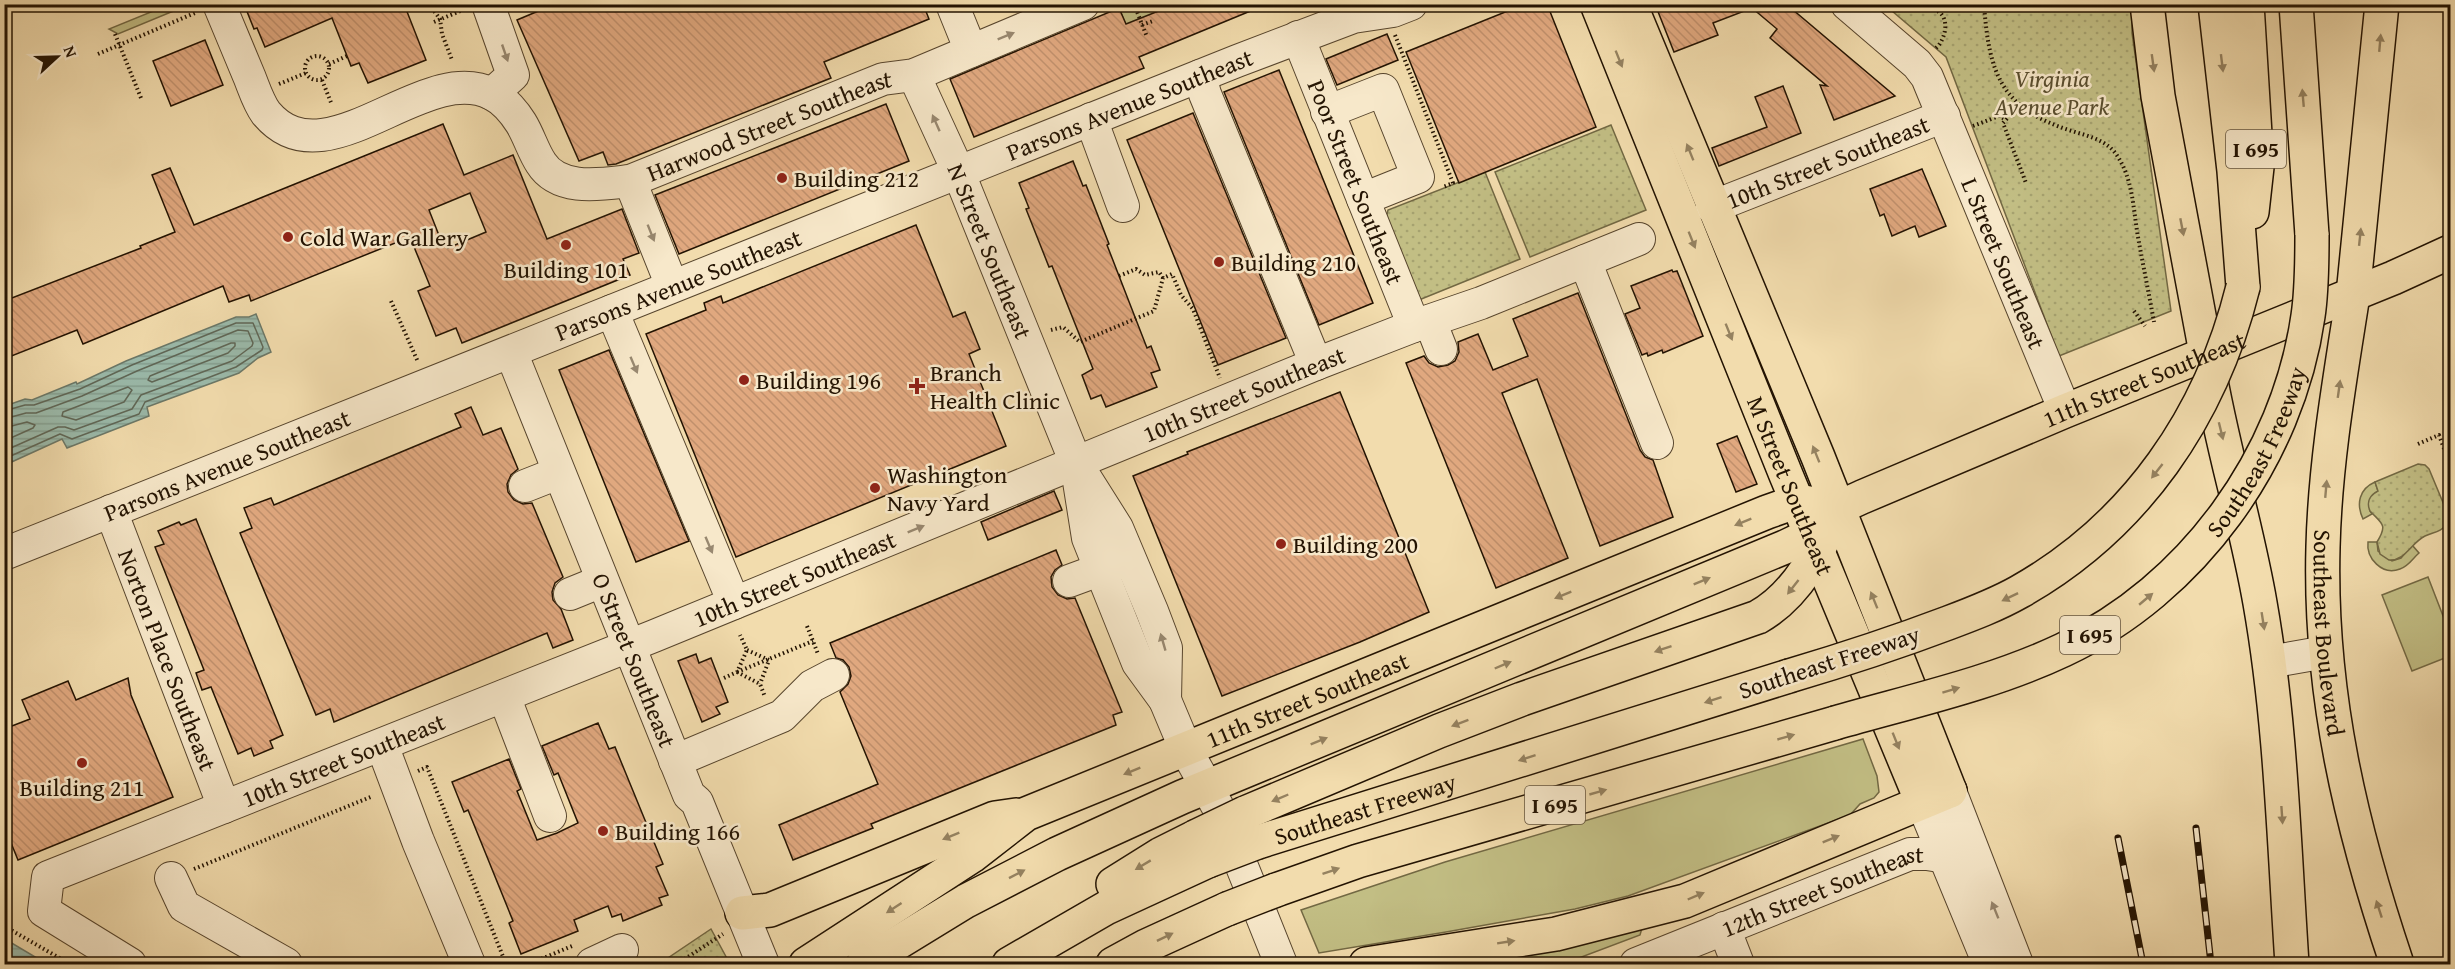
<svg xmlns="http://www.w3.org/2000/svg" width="2455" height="969" font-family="'Gentium Book Plus',serif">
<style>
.green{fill:#c2be84;stroke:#726843;stroke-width:1.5}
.park{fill:url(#park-dots);stroke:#726843;stroke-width:1.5}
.water{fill:url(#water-rules);stroke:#6b7868;stroke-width:1.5}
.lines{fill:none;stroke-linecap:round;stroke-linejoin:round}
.shore{stroke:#5f6757;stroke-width:1.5}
.building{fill:url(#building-back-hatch);stroke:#231302;stroke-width:1.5;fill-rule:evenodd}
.minor-casing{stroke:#57452d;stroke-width:34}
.major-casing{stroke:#231302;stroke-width:36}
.highway-casing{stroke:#231302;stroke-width:36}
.path{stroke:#231302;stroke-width:4;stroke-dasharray:1.5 3;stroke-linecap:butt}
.minor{stroke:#f7e8ca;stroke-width:32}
.major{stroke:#f2dcad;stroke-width:33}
.highway{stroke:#f2dcad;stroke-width:33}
.rail-casing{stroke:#231302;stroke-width:7}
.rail{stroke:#f7e8ca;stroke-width:4.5;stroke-dasharray:14;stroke-linecap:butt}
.highway-bridge-casing{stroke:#231302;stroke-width:36;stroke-linecap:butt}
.highway-bridge{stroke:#f2dcad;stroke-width:33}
.oneway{fill:#988870}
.oneway2{fill:#958260}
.poi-dot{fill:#8f2418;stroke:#f7e8ca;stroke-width:2}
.labels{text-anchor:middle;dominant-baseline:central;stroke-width:5;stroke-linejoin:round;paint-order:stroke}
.shield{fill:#f7e8ca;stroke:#63533e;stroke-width:1.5}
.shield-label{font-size:22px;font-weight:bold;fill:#231302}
.park-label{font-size:24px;font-style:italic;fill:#5b4f30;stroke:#f7e8ca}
.street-label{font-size:24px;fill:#231302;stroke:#f7e8ca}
.poi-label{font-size:24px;fill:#231302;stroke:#f7e8ca;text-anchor:start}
</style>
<defs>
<pattern id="park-dots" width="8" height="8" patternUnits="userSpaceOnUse" patternTransform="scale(1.5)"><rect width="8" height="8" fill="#c2be84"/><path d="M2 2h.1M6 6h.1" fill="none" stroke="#a6a270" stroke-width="1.8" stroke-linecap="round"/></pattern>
<pattern id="water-rules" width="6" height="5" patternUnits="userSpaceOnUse" patternTransform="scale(1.5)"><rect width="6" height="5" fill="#9bbbac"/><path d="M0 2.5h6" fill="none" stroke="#85a092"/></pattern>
<pattern id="building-back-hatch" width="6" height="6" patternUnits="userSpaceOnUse" patternTransform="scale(1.5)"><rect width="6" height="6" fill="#e0a87f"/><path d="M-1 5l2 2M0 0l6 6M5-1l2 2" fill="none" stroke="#c0906c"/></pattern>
</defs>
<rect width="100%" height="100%" fill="#f2dcad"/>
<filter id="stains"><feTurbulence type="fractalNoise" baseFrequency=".00333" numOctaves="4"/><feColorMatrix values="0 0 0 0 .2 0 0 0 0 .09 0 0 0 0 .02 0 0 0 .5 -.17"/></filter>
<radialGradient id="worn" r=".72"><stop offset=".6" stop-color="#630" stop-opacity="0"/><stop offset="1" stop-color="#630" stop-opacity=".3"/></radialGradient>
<g class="green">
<polygon points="168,5 188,5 118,34 109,29"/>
<polygon points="1127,5 1176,5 1139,57 1119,8"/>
<path d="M2375,482L2378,491L2370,511L2372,514L2363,519C2356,504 2359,489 2375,482Z"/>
<path d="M2368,542H2377L2378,551L2392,561L2401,558L2412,545L2419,553C2412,559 2409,566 2400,569C2382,576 2366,558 2368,542Z"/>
<polygon points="2428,577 2450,634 2450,656 2412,671 2382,595"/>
<polygon points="1863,739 1877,776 1879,792 1874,798 1860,804 1850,815 1628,896 1575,909 1446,932 1319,953 1301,910 1445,862"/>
<polygon points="1642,928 1640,935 1563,964 1467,964"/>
</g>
<g class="park">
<polygon points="1885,5 2132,5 2132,33 2171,311 2059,356 1946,57"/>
<polygon points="1611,125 1646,210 1530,257 1495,172"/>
<polygon points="1485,172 1520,259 1414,302 1384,226 1388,210"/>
<path d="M2418,464L2425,465L2429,469L2447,512V524C2441,532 2434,532 2425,536C2411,543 2405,561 2389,560L2380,554L2377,542C2388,524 2382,524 2370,511C2366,502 2370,495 2378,491L2375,482Z"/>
<polygon points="711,929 730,964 659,964"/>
</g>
<g class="water">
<polygon points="256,314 271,352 258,358 239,373 147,407 149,416 67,448 62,439 5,465 5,406 25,399 32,400 76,382 77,384 126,361 236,317 249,317"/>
<polygon points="4,939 5,939 47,964 5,964"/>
</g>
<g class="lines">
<g class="shore">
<polygon points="231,343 235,343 235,346 228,353 152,382 148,380 150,376"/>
<polygon points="128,387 132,390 124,402 76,420 62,416 63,412"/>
<polyline points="4,411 25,405 34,405 80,389 132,365 236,323 253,323 263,347 262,350 236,367 145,402 139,414 72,439 60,434 4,459"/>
<polyline points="4,419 26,413 36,413 82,396 137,371 238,330 248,331 253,343 252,346 232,361 141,395 132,409 74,430 65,427 58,427 4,451"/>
<polyline points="4,428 27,422 35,425 33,428 4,441"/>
</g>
</g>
<g class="building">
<polygon points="244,4 404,4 426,60 368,83 359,63 351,66 332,18 265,47 257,28 254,29"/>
<polygon points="555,4 923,4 929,19 824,62 831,78 616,164 608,165 603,152 579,161 517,20"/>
<polygon points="1176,4 1265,5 1139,57 1144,68 974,137 950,79 1119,8 1126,24"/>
<polygon points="1525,4 1547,4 1596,127 1459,183 1406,52"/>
<polygon points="1655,4 1786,4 1895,96 1834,120 1820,85 1827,86 1770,38 1777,29 1752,8 1713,23 1718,35 1674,52"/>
<polygon points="1387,34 1398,60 1337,85 1326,59"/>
<polygon points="205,40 223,85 171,106 153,61"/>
<polygon points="1279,70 1373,303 1319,325 1224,92"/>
<polygon points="1783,86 1801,133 1719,166 1712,148 1767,127 1755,97"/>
<polygon points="886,104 909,161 679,254 655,195"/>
<polygon points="1193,113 1286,338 1218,365 1127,140"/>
<path d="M443,124L464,175L513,155L547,239L622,209L639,253L623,259L630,275L462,343L456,328L436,336L418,291L430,286L410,237L251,301L249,295L229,302L223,286L83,344L77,330L4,359V301L141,248L140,246L175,232L152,175L170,168L194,225ZM470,193L486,232L448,248L446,242L442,243L429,210Z"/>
<polygon points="1073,161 1083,186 1086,185 1109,244 1107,245 1147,348 1151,346 1160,370 1151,373 1157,387 1106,407 1101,395 1091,399 1082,375 1093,369 1052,266 1049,267 1026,209 1029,208 1019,183"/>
<polygon points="1922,169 1946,226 1919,237 1915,226 1892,236 1884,214 1880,216 1870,189"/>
<polygon points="916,225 953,317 965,312 980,349 969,354 1006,446 736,557 646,334 706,310 704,303 721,296 723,303"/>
<polygon points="1672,270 1673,272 1677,271 1703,336 1663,353 1662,350 1648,356 1647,353 1642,355 1625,314 1640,308 1631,286"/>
<polygon points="1578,293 1640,450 1645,457 1653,460 1673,517 1600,546 1537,379 1502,393 1568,558 1496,588 1406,363 1424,356 1429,363 1438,367 1448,365 1455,361 1459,352 1458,342 1478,334 1493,370 1528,356 1513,319"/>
<polygon points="609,350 689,541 636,562 559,370"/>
<polygon points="1340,392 1429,612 1360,642 1222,696 1133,476 1188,454 1187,452"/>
<polygon points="471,407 483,435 501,428 518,469 511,475 507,484 508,492 514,500 523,504 532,503 563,577 555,583 552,592 553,600 561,609 573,640 553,648 547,633 334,722 330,709 316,715 240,533 252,528 244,508 271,498 274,505 461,427 455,414"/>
<polygon points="1737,436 1757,484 1736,492 1717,444"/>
<polygon points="1054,491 1062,510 988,540 981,522"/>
<polygon points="196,519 283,735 270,741 273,748 254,756 251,748 238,754 211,687 202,690 196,673 204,670 155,547 164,544 158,531 179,522 181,525"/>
<polygon points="1056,550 1062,565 1055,570 1051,577 1052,587 1058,595 1067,599 1075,598 1122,712 1113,715 1116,725 871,824 873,828 793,860 779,825 878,784 840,692 848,684 851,676 849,667 843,660 836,658 830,643"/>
<polygon points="696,654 699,663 711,658 728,702 716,707 720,714 702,722 678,661"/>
<polygon points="128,678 131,695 173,797 18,860 9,838 4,835 4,729 30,719 22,700 68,681 76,700"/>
<polygon points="598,723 609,749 615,747 663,864 656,867 668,895 659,898 662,905 623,921 621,914 612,917 608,906 574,920 578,931 521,954 509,923 513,921 468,810 464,812 452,782 509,759 521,789 517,791 537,840 557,833 578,823 558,773 554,775 542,746"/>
</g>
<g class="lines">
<g class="minor-casing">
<g id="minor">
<path id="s1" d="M219,4C229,28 239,52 249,76C254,88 258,102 266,113C326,185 423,59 492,94C504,100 514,112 521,123C529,136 533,151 541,163C559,192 602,184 630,181L883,79L914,75L1083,4"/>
<polyline points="491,4 489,7 513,75 492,94"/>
<polyline points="952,4 971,51"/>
<path id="s2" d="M1847,4L1917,64L1927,77L2065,411"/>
<path id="s3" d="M1298,37L1414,326"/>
<path id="s4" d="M914,75L958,171L1076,463L1117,528L1152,611L1166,648L1165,700"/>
<polyline points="1200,76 1205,94 1316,364"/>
<polyline points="1327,112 1383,90 1418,177 1363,199"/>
<polyline points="1091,119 1123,206"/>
<polyline points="630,181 672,286"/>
<path id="s5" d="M1712,207L1944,116"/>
<polyline points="1585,261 1657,443"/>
<polyline points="612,311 734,603"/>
<polyline points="1430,321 1441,349"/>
<path id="s6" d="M511,352L689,795L697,802L763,964"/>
<polyline points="1078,475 1088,538 1138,663 1165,700 1186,750 1219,809 1281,964"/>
<polyline points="525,486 558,473"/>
<path id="s7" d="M111,511L224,807"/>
<path id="s8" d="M4,554L1237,61L1353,17L1393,11L1411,4"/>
<polyline points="1069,581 1118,563"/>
<polyline points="570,594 602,581"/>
<polyline points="2269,662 2326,652"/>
<polyline points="504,696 550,816"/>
<polyline points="382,745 418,841 469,964"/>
<polyline points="675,761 782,716 812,686 833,675"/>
<polyline points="1950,791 2017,964"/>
<polyline points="1922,802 1989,964"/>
<polyline points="171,878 184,906 286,964"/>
<polyline points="1724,928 1738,964"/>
<path id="s9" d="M130,964L44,911L48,877L654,636L1316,364L1414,326L1481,303L1639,239"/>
<polyline points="592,964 622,950"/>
<path id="s10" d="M1636,964L1910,854H1927L1946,857"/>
</g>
</g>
<g class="major-casing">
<g id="major">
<path id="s11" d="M1597,4L1786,475L1922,802"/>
<polyline points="1630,4 1818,457 1950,791"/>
<path id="s12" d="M2353,295C2340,378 2325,463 2323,547C2319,694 2351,827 2397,964"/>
<path d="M2208,364C2221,444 2246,522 2260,603C2281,722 2284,844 2292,964"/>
<polyline points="742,913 770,910 995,818 1016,815"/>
<path id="s13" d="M806,964L972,856L1026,814L1767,512L1798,501L1838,508"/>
<path id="s14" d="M863,964L966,901L1057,854L1182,797L1785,547L1812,534L1838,508L1862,497L2065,411L2393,278L2450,252"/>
</g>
</g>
<g class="highway-casing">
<g id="highway">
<polyline points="2147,4 2158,96 2206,353"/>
<polyline points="2215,4 2234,171 2243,287"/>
<polyline points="2247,4 2257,167 2252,212"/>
<polyline points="2296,4 2312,235"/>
<polyline points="2353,295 2382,4"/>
<path d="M1245,813L1439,731L1522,699L1758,617C1799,594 1820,549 1838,508"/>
<path id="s15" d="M1258,842L1789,676"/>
<polyline points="1113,884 1161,854 1195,837"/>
<polyline points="1276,890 1358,861 1835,723"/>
<polyline points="1009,964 1106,908 1208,861"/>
<polyline points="1113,964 1146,946 1227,909"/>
<polyline points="1366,964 1556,934 1685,901 1950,791"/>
</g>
</g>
<g class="path">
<polyline points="429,4 440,19 442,34 452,60"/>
<polyline points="1134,4 1147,37"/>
<path d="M1918,4L1920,8C1926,9 1933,8 1939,12C1950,20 1945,40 1936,48"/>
<path d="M1984,4C1989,74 2001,109 2072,131C2088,136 2106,140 2116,154C2133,178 2133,208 2138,237C2143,265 2149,294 2154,322"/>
<polyline points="434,22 465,9"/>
<polyline points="1142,25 1153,21"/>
<polyline points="115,34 141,98"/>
<polyline points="1395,35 1453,183 1443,187"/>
<polyline points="98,54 195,13"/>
<circle cx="317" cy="68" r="12"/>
<polyline points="329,64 347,56"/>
<polyline points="322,80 332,105"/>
<polyline points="279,84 306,73"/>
<polyline points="2019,105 2003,123 2026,183"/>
<polyline points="1973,126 1999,116 2005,119"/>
<polyline points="1119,276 1136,269 1145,275 1159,272 1163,278"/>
<polyline points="391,301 418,362"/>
<polyline points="2450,301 2450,300"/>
<polyline points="2134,311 2145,326"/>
<polyline points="1051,330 1063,327 1080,342 1154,311 1163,278 1172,274 1181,295 1193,309 1220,378"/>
<polyline points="2418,444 2439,435 2446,454"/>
<polyline points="807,626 818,654"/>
<polyline points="747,650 769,660 760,684"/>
<polyline points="737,672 813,641"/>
<polyline points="737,672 760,684 765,697"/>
<polyline points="724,678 737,672 747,650 740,635"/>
<polyline points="418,771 427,767 506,964"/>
<polyline points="194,869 373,796"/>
<polyline points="4,926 70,964"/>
<polyline points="529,964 572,946"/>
<polyline points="677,964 723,934"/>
</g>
<use href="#minor" class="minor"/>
<use href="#major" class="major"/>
<use href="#highway" class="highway"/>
<g class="rail-casing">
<g id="rail">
<polyline points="2196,828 2211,964"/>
<polyline points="2118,838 2143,964"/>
</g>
</g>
<use href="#rail" class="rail"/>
<g class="highway-bridge-casing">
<g id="highway-bridge">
<path d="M1789,676C1843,660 1895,643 1948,623C1972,614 1996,605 2019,592C2136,526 2211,416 2243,287"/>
<path id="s16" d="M1835,723C1911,701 1991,684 2063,650C2192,590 2288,457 2308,316C2312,290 2312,262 2312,235"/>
<polyline points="1195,837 1245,813"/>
<polyline points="1208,861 1258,842"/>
<polyline points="1227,909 1276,890"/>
</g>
</g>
<use href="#highway-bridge" class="highway-bridge"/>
</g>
<defs><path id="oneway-solid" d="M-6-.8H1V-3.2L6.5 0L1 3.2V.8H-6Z" transform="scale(1.5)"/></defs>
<g class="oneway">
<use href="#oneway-solid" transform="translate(1006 36) rotate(-22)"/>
<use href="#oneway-solid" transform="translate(505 53) rotate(71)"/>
<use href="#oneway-solid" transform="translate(936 123) rotate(-114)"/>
<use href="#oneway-solid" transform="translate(651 233) rotate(68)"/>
<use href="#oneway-solid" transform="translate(634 365) rotate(67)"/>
<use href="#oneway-solid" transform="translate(916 529) rotate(-22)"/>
<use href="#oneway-solid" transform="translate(709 545) rotate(67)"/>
<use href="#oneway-solid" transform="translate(1163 642) rotate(-106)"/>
<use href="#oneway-solid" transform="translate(1995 910) rotate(-112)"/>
</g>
<g class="oneway2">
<use href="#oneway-solid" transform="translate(2380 43) rotate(-85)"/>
<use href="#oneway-solid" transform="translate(1619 59) rotate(68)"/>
<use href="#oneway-solid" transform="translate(2153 63) rotate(82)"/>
<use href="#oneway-solid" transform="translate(2222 63) rotate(83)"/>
<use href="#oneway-solid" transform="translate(2303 98) rotate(-95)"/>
<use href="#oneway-solid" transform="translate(1690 152) rotate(-112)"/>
<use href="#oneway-solid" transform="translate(2182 227) rotate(79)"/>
<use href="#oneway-solid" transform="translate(2360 237) rotate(-84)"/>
<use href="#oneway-solid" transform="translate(1692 240) rotate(68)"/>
<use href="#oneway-solid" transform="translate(1729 332) rotate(68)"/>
<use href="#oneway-solid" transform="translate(2339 389) rotate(-82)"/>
<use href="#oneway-solid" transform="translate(2221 431) rotate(76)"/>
<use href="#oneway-solid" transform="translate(1816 454) rotate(-112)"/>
<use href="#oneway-solid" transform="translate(2157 471) rotate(128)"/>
<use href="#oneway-solid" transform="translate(2326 489) rotate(-85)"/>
<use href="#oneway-solid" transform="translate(1743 522) rotate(158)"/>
<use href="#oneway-solid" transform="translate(1702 581) rotate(-22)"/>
<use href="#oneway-solid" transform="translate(1793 587) rotate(128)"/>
<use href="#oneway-solid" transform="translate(1563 595) rotate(158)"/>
<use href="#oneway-solid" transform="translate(2010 597) rotate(154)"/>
<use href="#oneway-solid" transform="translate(2146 599) rotate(-40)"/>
<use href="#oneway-solid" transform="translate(1874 600) rotate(-112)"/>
<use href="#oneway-solid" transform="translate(2263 621) rotate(81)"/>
<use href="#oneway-solid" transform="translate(1663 649) rotate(161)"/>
<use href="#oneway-solid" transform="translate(1503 665) rotate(-23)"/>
<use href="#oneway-solid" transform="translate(1951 690) rotate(-17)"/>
<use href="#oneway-solid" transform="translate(1713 700) rotate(162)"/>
<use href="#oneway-solid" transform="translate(1460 723) rotate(159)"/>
<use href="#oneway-solid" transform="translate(1786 737) rotate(-16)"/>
<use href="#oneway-solid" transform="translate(1319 741) rotate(-22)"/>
<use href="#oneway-solid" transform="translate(1896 741) rotate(68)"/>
<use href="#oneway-solid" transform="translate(1527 758) rotate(162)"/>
<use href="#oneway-solid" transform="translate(1132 771) rotate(158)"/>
<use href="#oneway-solid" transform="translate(1598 792) rotate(-16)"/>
<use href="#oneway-solid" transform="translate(1280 798) rotate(157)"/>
<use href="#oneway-solid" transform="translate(2282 815) rotate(86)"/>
<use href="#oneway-solid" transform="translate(951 836) rotate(158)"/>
<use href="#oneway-solid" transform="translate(1831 839) rotate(-22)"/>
<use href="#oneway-solid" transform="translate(1143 865) rotate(149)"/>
<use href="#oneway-solid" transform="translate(1331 871) rotate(-19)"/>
<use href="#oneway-solid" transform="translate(1017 874) rotate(-27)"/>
<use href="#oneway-solid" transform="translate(1696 896) rotate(-23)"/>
<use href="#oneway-solid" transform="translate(894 908) rotate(147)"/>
<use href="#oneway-solid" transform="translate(2379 909) rotate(-108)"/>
<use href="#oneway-solid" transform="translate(1165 937) rotate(-26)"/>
<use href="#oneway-solid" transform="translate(1506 942) rotate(-9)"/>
</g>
<g class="poi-dot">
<circle cx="782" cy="178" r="6"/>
<circle cx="288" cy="237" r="6"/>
<circle cx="566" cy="245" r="6"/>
<circle cx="1219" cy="262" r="6"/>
<circle cx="744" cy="380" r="6"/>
<path d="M914 377h6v6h6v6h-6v6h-6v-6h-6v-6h6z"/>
<circle cx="875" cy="488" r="6"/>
<circle cx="1281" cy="544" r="6"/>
<circle cx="82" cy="763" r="6"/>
<circle cx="603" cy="831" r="6"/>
</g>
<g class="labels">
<g class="shield">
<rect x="2226" y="130" width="60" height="38" rx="4.5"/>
<rect x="2060" y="616" width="60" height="38" rx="4.5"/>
<rect x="1525" y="786" width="60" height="38" rx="4.5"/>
</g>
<g class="shield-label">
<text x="2256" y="149">I 695</text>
<text x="2090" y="635">I 695</text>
<text x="1555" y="805">I 695</text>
</g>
<g class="park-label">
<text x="2052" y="78">Virginia<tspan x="2052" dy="28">Avenue Park</tspan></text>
</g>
<g class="street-label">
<text stroke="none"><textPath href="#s8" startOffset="1212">Parsons Avenue Southeast</textPath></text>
<text stroke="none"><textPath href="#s1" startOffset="694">Harwood Street Southeast</textPath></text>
<text stroke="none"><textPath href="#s5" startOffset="124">10th Street Southeast</textPath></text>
<text stroke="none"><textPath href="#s3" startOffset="156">Poor Street Southeast</textPath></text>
<text stroke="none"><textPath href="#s4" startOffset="192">N Street Southeast</textPath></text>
<text stroke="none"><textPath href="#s2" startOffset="310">L Street Southeast</textPath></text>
<text stroke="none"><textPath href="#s8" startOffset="726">Parsons Avenue Southeast</textPath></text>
<text stroke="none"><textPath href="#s14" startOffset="1412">11th Street Southeast</textPath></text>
<text stroke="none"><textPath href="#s9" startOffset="1425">10th Street Southeast</textPath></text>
<text stroke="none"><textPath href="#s16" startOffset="524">Southeast Freeway</textPath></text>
<text stroke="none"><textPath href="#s8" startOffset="240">Parsons Avenue Southeast</textPath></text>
<text stroke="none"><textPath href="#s11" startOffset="519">M Street Southeast</textPath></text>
<text stroke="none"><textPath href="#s9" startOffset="939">10th Street Southeast</textPath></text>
<text stroke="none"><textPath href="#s12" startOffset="340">Southeast Boulevard</textPath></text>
<text stroke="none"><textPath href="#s7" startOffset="159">Norton Place Southeast</textPath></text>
<text stroke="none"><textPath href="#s6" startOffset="332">O Street Southeast</textPath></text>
<text transform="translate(1829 662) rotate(-18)">Southeast Freeway</text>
<text stroke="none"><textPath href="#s13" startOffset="570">11th Street Southeast</textPath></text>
<text stroke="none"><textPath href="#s9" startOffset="453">10th Street Southeast</textPath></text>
<text stroke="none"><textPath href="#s15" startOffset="112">Southeast Freeway</textPath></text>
<text stroke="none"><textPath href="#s10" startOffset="201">12th Street Southeast</textPath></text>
</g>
<g class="poi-label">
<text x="794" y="178">Building 212</text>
<text x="300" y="237">Cold War Gallery</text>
<text x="1231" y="262">Building 210</text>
<text x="566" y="269" text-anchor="middle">Building 101</text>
<text x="930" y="372">Branch<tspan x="930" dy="28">Health Clinic</tspan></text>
<text x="756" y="380">Building 196</text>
<text x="887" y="474">Washington<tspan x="887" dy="28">Navy Yard</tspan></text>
<text x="1293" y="544">Building 200</text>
<text x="82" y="787" text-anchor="middle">Building 211</text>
<text x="615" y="831">Building 166</text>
</g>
</g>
<rect width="2455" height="969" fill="none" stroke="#f2dcad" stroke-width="24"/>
<rect x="6" y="6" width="2443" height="957" fill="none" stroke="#231302" stroke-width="3"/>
<rect x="12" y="12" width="2431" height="945" fill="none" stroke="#231302" stroke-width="1.5"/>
<g transform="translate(57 57) rotate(68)" stroke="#f7e8ca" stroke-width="4.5" paint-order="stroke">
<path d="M0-4.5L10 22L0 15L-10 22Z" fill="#231302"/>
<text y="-9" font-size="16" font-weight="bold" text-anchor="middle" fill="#231302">N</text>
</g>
<rect width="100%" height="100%" filter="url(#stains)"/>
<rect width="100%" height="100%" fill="url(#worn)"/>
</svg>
